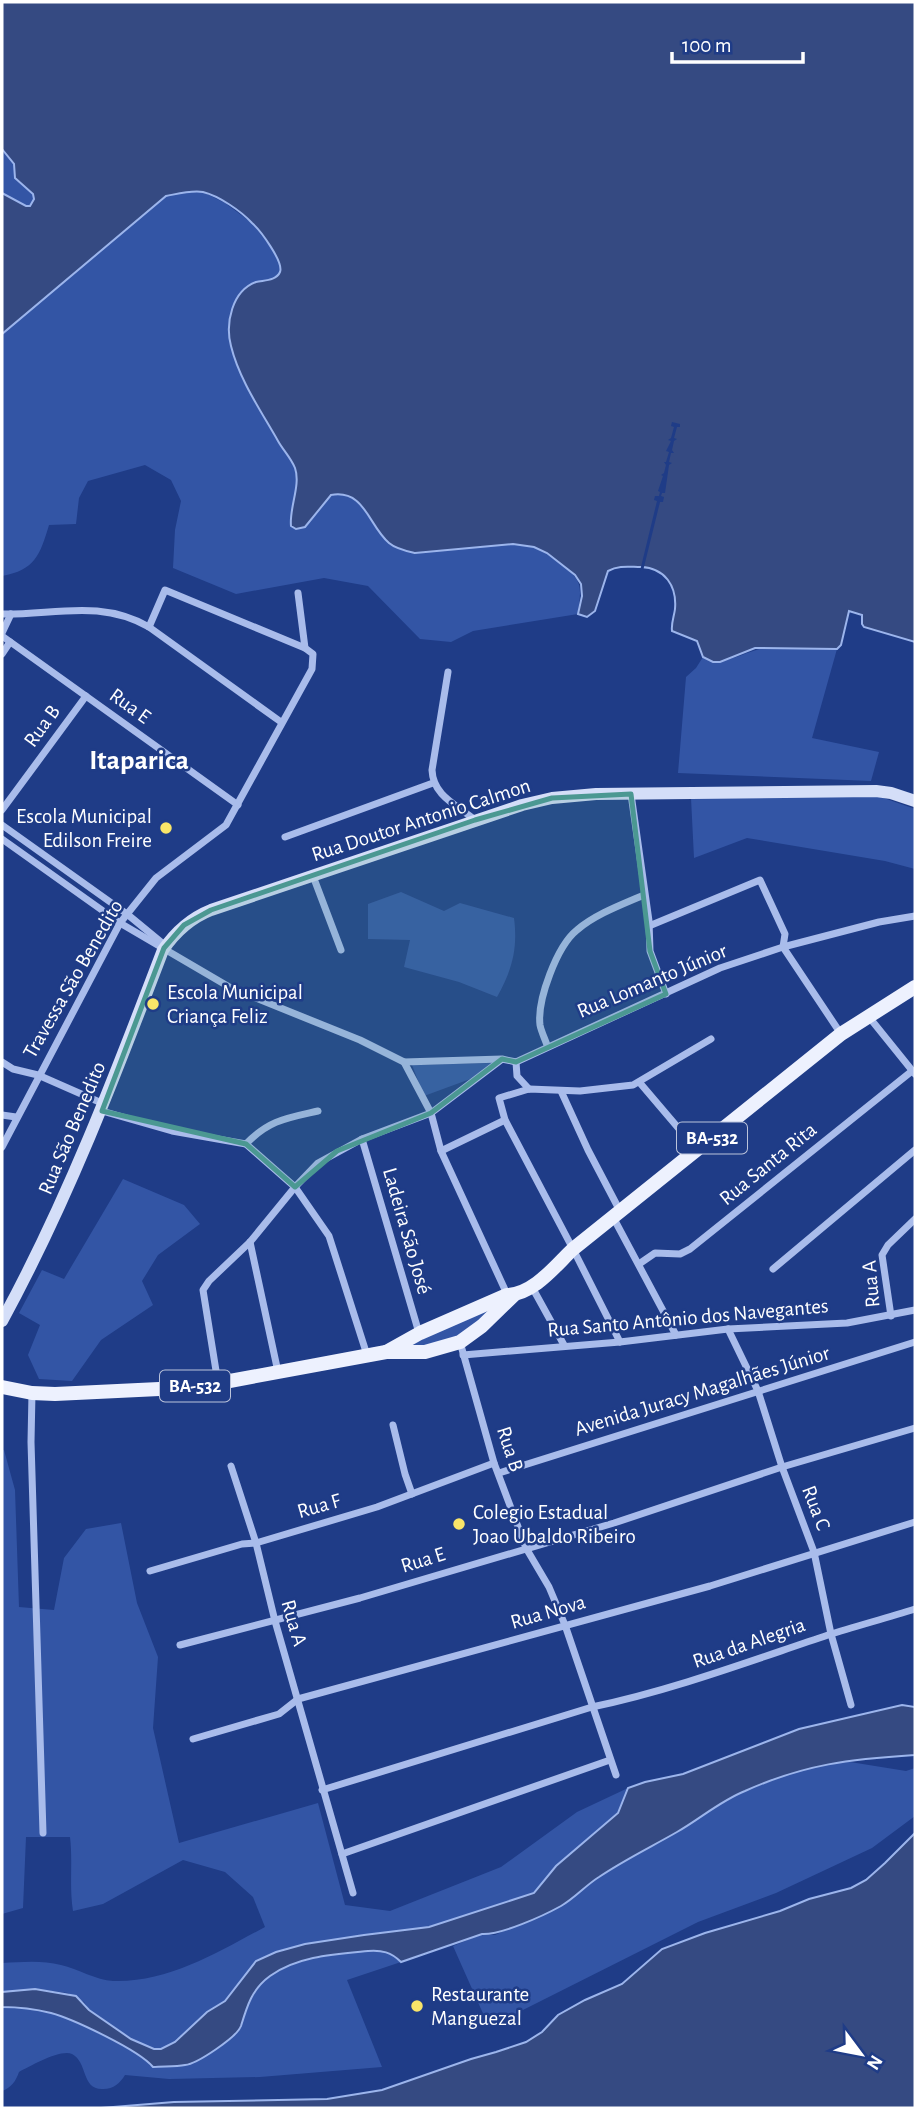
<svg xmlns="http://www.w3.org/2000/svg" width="917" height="2110" font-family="'Alegreya Sans',sans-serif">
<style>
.green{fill:#3355a5}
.water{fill:#354a82;stroke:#9cb5ec;stroke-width:2}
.pier{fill:#1f3c87}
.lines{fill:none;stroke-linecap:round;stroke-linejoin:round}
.street{stroke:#a9bceb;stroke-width:7}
.secondary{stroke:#d4def8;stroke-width:12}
.primary{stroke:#edf1fe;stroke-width:14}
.marked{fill:#4b9892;fill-opacity:0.2;stroke:#4b9892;stroke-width:5;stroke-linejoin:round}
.poi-dot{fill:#f9e569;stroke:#1f3c87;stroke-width:2.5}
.labels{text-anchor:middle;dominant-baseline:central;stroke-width:5;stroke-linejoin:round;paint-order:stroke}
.shield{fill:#1f3c87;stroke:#bcc4db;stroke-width:2}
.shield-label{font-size:19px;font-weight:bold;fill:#fff}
.street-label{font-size:21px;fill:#fff;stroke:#1f3c87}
.poi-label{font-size:21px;fill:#fff;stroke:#1f3c87;text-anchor:start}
.district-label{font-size:28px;font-weight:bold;fill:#fff;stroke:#1f3c87}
</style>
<rect width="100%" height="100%" fill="#1f3c87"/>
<g class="green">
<polygon points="2,149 12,159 16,180 33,194 34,199 30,206 26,206 2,193"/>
<path d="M186,192H203L225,203L252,223L272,249L281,265V271L277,277L255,283L247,288L234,303L230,344L238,367L263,415L296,470V486L323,503C356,470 369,528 389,542C394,546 407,551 414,552C422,554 433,551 441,550C469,548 505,539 533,546C543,549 552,557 560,563C584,582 581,586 578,614L473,631L451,642L420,639L368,586L324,578L236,594L173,568L175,530L181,501L171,480L145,465L88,481L79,498L76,524L49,525C40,555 35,570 2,576V334L149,208L166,196Z"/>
<path d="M768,647L837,649L812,738L879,752L871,781L678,773L686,677L696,668L703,657C718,670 749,649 768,647Z"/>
<polygon points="878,796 915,809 915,869 885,861 747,838 694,858 691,798"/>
<path d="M401,892L444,911L460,903L514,918C518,949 512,970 497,997L459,982L404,967L410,940L368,939V904Z"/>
<polygon points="492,1063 473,1078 424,1096 412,1065"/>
<polygon points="123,1179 184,1205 200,1224 158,1255 142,1281 153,1305 101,1340 72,1381 39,1379 28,1355 40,1325 19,1313 42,1270 64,1279"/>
<polygon points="499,1304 462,1346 391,1350"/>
<path d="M2,1450H4L15,1490L19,1607L54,1610L64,1558L86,1529L121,1523L137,1603L158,1657L153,1728L179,1843L318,1803L345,1905L390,1911L501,1867L577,1812L628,1788L618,1813L556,1866L534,1893L429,1927L364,1935L305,1944L276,1952L225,2001L207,2012L175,2042L161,2049H154L132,2039L89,2010L84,2002L68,1993L35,1989L2,1992V1963C22,1962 42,1960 61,1965C78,1969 96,1980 113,1981C168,1983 218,1952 265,1927L253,1897L225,1872L183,1860L103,1904L73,1911C69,1886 73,1862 70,1837H26L23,1908L2,1914Z"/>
<polygon points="844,1761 906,1771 915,1768 915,1816 872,1848 776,1893 698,1922 489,2027 453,1946 482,1934 495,1935 562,1905 595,1879 640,1851 678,1831 711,1809 745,1791 808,1767"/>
<path d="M379,1950L393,1954L401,1962L347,1980L382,2067L260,2077L169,2079L125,2075C120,2083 114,2089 103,2089C81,2090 88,2062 72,2054C60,2049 31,2066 19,2072C16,2081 11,2088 2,2091V2007C18,2007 35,2009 51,2013C74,2019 138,2050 153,2067L169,2066L241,2019L249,1999L266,1978L276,1972L300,1962L331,1955Z"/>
</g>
<g class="water">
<path d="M2,2H915V642L864,627L862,624V615L849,611L841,645L837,649L755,648L720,662H713L703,657L697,641L672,631C671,623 674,617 675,609C677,586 665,568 641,567C629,567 619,565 608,571L595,611L587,617L578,614L582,596L581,584L575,575L547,553L534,547L513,544L415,553C406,551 396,549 389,543C368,525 365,489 331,495L305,527L296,529L291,526C289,508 301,485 295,468C291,458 283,450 278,441C261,411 239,379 231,346C225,323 232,291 256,282C264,280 276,281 280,272C284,262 260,230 252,223C241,211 219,196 203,192C191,190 177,194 166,196L2,334V193L26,206H30L34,199L33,194L15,178L14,164L2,149Z"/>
<path d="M902,1705L915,1707V1755C851,1759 805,1764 745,1791C720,1801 700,1819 677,1832C651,1847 624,1860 599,1877C586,1885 575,1898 561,1906C543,1916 501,1935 482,1934L401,1962C391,1952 382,1950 368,1951C336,1954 297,1956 270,1976C252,1989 247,2006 241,2026C237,2037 197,2064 185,2065C175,2067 163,2066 153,2067C139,2050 73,2019 51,2013C35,2009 18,2007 2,2007V1992L35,1989L76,1996L89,2010L131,2039L154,2049H161L175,2042L207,2012L225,2001L256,1961L276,1952L305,1944L364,1935L429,1927L534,1893L556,1866L618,1813L628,1788L645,1782L683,1774L799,1729Z"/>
<polygon points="915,1833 915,2108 101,2108 174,2102 327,2099 382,2090 471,2059 496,2052 526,2042 542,2032 558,2015 585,2000 622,1984 662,1949 705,1933 780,1911 809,1899 851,1888 866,1880 885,1863"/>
</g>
<polygon class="pier" points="672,422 680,424 680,427 677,427 674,438 677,439 674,441 672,450 674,453 671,453 669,462 672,463 669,465 665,493 662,493 661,496 664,497 663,502 660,502 643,571 640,571 657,501 654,500 655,496 659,496 660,492 658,491 663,476 661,475 664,473 666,465 664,462 666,462 669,452 666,451 671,441 668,440 671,438 674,427 671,426"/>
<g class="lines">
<g class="street">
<path d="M2,614C54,615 100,599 149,627L281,722"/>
<polyline points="149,627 165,590 305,648"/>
<polyline points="2,633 11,614"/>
<polyline points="2,636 238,805"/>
<polyline points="2,654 10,642"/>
<path d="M448,672L432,770C433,796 457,805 475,820"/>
<polyline points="631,794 649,921 650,951 666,994"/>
<polyline points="2,810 86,696"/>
<polyline points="2,825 127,914 167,947"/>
<polyline points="285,837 433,783"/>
<polyline points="2,839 120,923 231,988 360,1040 404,1062 431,1113 441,1151 507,1294"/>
<polyline points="313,876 341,950"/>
<polyline points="649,926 760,880 785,934 783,947 841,1034"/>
<polyline points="869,1017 915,1074"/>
<path d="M547,1045C545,1039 541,1031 540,1025C537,1000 557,946 577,930C596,914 621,905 644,895"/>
<polyline points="2,1062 13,1069 38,1075 104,1104"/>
<polyline points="404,1062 502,1059 516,1062 720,968 783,947 879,922 915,916"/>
<polyline points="516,1062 517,1076 529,1089"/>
<polyline points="640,1083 697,1150"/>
<polyline points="561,1091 588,1150 620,1211"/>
<polyline points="102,1111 172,1131 246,1144 295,1187 329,1236 367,1355"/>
<polyline points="2,1115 16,1117"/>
<polyline points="362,1139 419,1333"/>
<path d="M246,1144C269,1120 287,1118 318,1111"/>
<polyline points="2,1147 120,923 156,878 226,825 312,669 313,654 305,648 298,593"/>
<polyline points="441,1151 505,1120"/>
<polyline points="613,1217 676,1335"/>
<polyline points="250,1242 278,1372"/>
<polyline points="639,1264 655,1253 680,1254 690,1249 912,1071"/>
<polyline points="773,1269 915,1150"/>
<polyline points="532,1287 564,1345"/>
<polyline points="891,1316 882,1255 888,1245 915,1219"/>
<polyline points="728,1329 758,1391 782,1467 814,1552 831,1634 851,1705"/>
<polyline points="460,1342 494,1463 526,1548 549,1587 565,1625 616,1775"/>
<polyline points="620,1342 573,1249 505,1120 499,1098 529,1089 580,1091 633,1085 711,1039"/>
<polyline points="463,1355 620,1342 728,1329 847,1323 915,1310"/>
<polyline points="218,1383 203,1290 209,1281 250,1242 295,1187 318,1163 362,1139 431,1113 501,1060"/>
<polyline points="32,1393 31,1442 43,1833"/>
<polyline points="393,1425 405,1474 412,1494"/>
<polyline points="231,1466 256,1543 275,1621 353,1893"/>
<polyline points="499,1473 915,1342"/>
<polyline points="150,1571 242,1544 256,1543 377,1507 494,1463"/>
<polyline points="180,1645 360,1598 614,1523 782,1467 915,1428"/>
<polyline points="193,1739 279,1714 298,1699 710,1586 915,1522"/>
<path d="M322,1790L592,1707C673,1690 750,1661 828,1635C857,1626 886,1618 915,1609"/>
<polyline points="342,1854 610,1760"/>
</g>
<path class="secondary" d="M2,1321C67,1202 115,1076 163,950C176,931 191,918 211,910L522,805L552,798L596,794L876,791L891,793L915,801"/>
<g class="primary">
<path d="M386,1352L420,1333L507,1295C534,1294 555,1266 573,1249L841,1034L915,987"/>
<polyline points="2,1387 32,1393 55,1394 180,1388 219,1383 386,1352 425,1352 460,1342 482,1326 514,1295"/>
</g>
</g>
<path class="marked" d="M631,794L650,951L666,994L516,1062L502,1059L431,1113L337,1151L295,1187L246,1144L102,1111L164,948L184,925L211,910L475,820L552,798Z"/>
<g class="poi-dot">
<circle cx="166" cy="828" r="7"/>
<circle cx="153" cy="1004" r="7"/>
<circle cx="459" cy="1524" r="7"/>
<circle cx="417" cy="2006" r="7"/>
</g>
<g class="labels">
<g class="shield">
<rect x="677" y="1122.5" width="70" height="31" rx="5"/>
<rect x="160" y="1370.5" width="70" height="31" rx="5"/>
</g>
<g class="shield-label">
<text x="712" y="1138">BA-532</text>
<text x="195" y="1386">BA-532</text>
</g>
<g class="street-label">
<text transform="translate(130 706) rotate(36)">Rua E</text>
<text transform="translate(42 726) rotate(-54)">Rua B</text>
<text transform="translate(421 820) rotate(-18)">Rua Doutor Antonio Calmon</text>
<text transform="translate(73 979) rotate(-60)">Travessa São Benedito</text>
<text transform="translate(652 981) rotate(-23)">Rua Lomanto Júnior</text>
<text transform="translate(72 1128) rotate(-67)">Rua São Benedito</text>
<text transform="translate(768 1164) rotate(-39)">Rua Santa Rita</text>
<text transform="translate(407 1231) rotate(74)">Ladeira São José</text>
<text transform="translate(871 1284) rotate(-95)">Rua A</text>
<text transform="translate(688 1318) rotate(-5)">Rua Santo Antônio dos Navegantes</text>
<text transform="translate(702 1391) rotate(-17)">Avenida Juracy Magalhães Júnior</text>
<text transform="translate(510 1449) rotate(72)">Rua B</text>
<text transform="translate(319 1506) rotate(-16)">Rua F</text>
<text transform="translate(816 1508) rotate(69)">Rua C</text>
<text transform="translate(423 1560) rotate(-17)">Rua E</text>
<text transform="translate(548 1612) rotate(-16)">Rua Nova</text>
<text transform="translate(294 1623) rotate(74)">Rua A</text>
<text transform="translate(749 1643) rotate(-19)">Rua da Alegria</text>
</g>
<g class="poi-label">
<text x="152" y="816" text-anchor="end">Escola Municipal<tspan x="152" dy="24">Edilson Freire</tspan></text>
<text x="167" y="992">Escola Municipal<tspan x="167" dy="24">Criança Feliz</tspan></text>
<text x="473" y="1512">Colegio Estadual<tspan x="473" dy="24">Joao Ubaldo Ribeiro</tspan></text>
<text x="431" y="1994">Restaurante<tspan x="431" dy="24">Manguezal</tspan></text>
</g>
<g class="district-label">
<text x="139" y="761">Itaparica</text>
</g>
</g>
<rect width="917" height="2110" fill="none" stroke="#ffffff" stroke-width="7"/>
<g transform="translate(861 2054) rotate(122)" stroke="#1f3c87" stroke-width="5" paint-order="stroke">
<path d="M0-5L12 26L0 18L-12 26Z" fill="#ffffff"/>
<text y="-10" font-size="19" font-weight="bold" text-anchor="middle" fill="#ffffff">N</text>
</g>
<path d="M672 52v10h131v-10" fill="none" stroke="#ffffff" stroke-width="3.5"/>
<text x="682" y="52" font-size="21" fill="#ffffff" stroke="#1f3c87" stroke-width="5" paint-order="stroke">100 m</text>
</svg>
